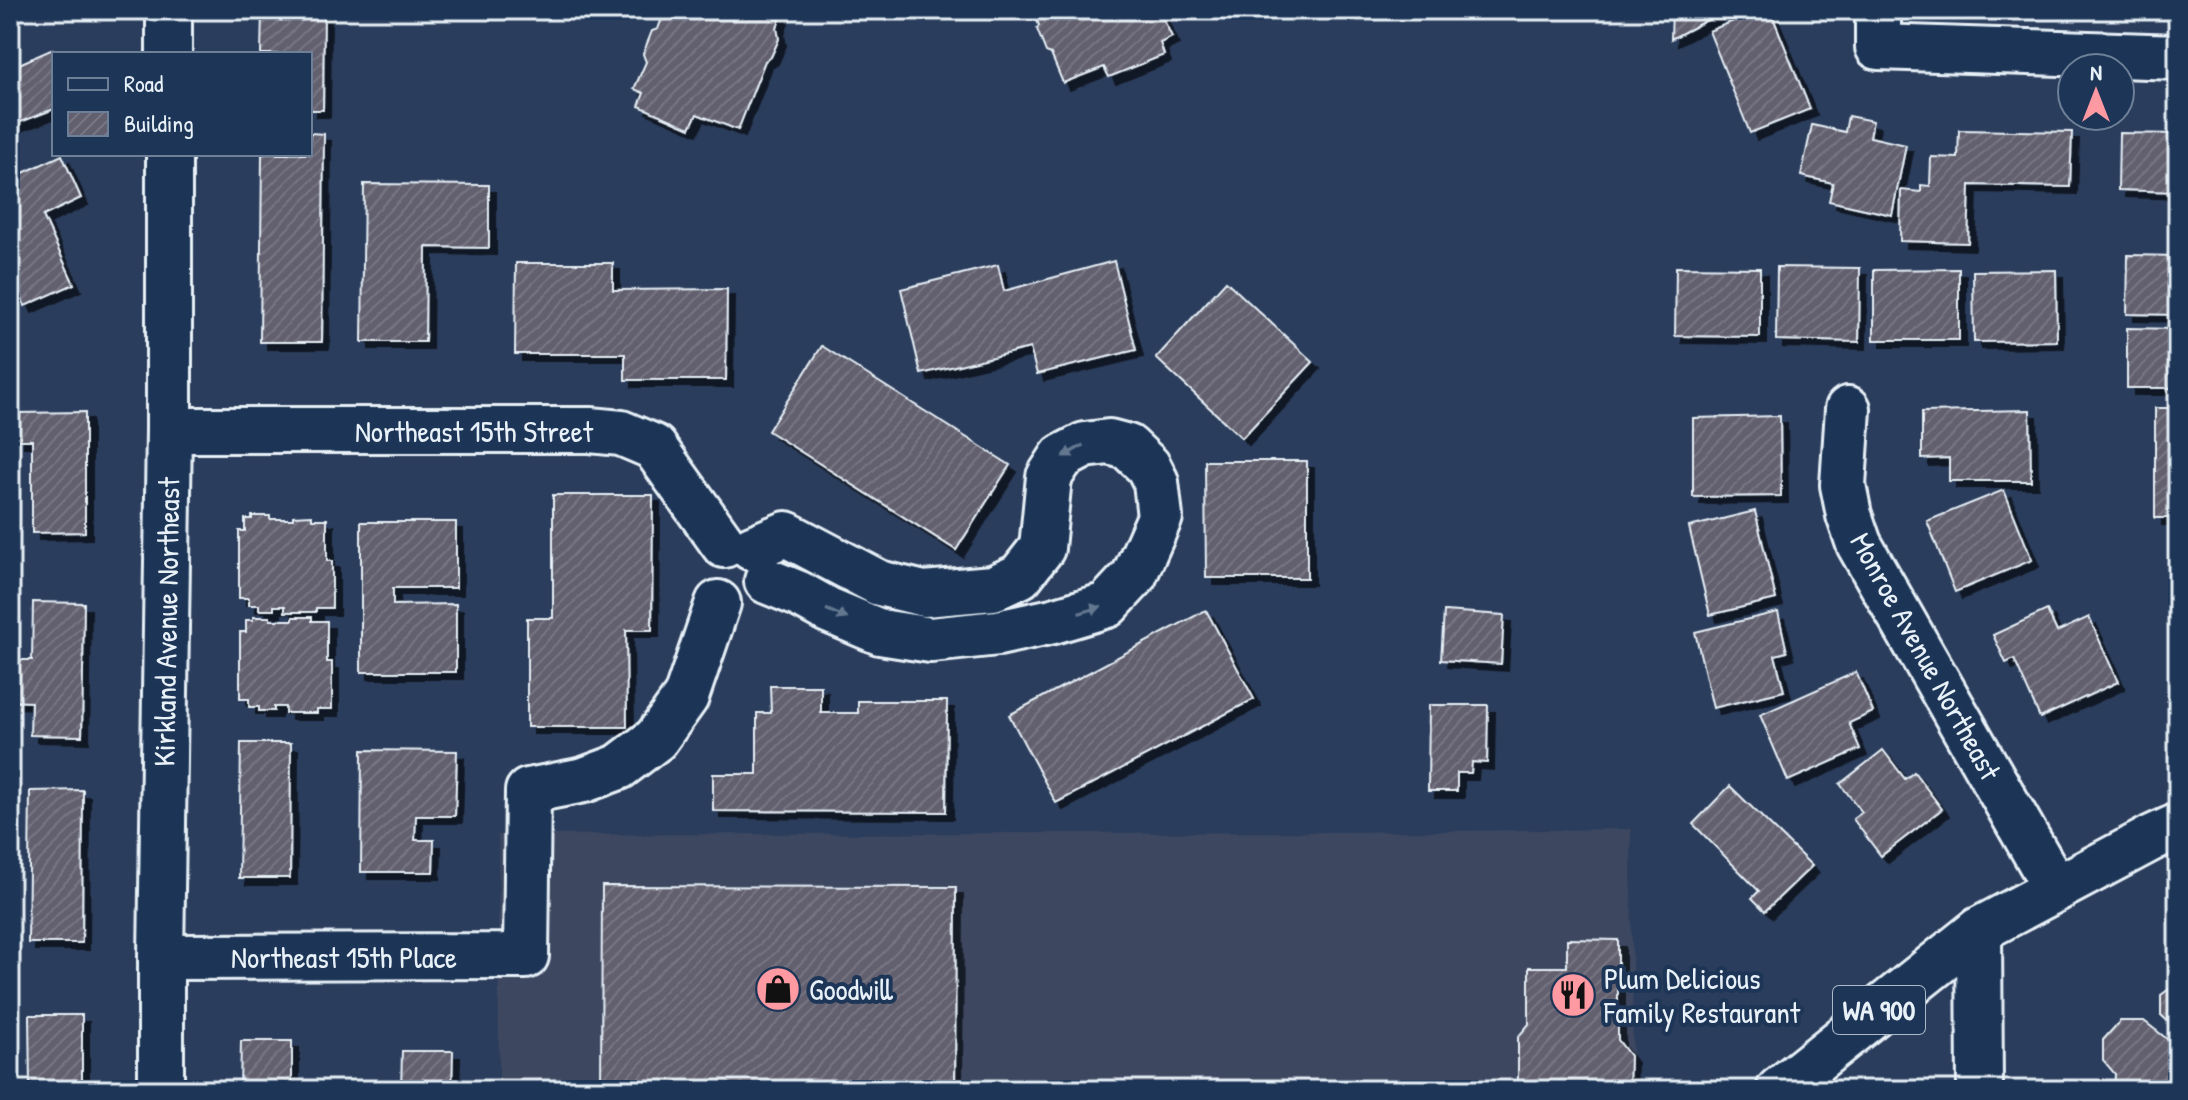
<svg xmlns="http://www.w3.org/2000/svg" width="2188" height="1100" font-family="'Patrick Hand',sans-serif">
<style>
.built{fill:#3c4761}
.building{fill:url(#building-hatch);stroke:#e8f1f8;stroke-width:2;filter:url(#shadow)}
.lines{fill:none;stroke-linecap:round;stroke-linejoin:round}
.street-casing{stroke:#e8f1f8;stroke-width:50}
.primary-casing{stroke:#e8f1f8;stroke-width:50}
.street{stroke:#1d3557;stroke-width:44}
.primary{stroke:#1d3557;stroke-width:44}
.oneway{fill:#64778f}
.labels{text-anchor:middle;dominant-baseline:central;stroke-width:8;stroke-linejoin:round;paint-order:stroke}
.shield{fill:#1d3557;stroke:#abb9c8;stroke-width:2}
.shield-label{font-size:28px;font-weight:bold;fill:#e8f1f8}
.street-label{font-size:30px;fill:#e8f1f8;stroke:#1d3557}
.poi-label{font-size:30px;fill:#e8f1f8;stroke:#1d3557;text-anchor:start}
</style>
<defs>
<pattern id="building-hatch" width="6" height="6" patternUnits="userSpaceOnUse" patternTransform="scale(2)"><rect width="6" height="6" fill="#625f6e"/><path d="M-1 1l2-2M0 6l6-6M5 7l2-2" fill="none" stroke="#787683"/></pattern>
<filter id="shadow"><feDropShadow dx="7" dy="7" stdDeviation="0" flood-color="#0009"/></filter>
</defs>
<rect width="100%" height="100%" fill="#2b3d5c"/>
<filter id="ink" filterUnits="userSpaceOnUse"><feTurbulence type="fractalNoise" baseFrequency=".0125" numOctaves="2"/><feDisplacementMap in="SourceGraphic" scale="16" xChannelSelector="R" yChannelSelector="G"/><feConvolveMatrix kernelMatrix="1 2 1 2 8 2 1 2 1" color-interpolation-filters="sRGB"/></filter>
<g filter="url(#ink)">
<polygon class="built" points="1631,829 1633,1090 499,1090 498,835 1334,832"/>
<g class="building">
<polygon points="262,10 324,10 323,110 310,110 310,54 261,54"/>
<polygon points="665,10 783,10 777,28 779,39 771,57 765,61 738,130 697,114 690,128 639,106 644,93 634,89 646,62 643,54 652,31 658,29"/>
<polygon points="1032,10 1159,10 1172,37 1160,43 1164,55 1109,77 1104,67 1063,83 1051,54 1046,52 1037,29 1039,25"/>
<polygon points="1672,10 1726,10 1671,39"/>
<polygon points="1760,10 1770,10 1810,109 1750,133 1709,31"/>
<polygon points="53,49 55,54 54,109 10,126 10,68"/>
<polygon points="1848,116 1873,121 1870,137 1906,145 1892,215 1829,201 1833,183 1801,176 1812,125 1845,132"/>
<polygon points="1959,130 2072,132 2070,187 1970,185 1968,243 1900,241 1901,190 1921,192 1921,185 1930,186 1931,157 1958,158"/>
<polygon points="310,133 324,134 322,342 260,342 262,154 310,154"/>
<polygon points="2119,133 2178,134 2178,192 2118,190"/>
<polygon points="62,155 81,198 43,216 74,284 25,306 10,272 10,179"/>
<polygon points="364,184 489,185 489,248 426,247 425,342 362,342"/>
<polygon points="2128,255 2178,256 2178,315 2127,314"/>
<polygon points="1114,261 1136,350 1037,374 1030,348 921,374 901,289 998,265 1004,291"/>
<polygon points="516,263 613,263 613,290 727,289 726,380 625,380 625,354 515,354"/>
<polygon points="1676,267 1760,268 1760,337 1675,336"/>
<polygon points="1777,267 1860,268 1859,342 1776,340"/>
<polygon points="1959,269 1959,340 1874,340 1874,270"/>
<polygon points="2056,270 2057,341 1974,342 1973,271"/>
<polygon points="1226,281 1313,362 1242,438 1156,358"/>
<polygon points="2127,328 2178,329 2178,388 2127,388"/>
<polygon points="822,346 1010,465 956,550 768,431"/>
<rect x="2155" y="408" width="23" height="110"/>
<polygon points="2030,410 2031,481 1949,481 1949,458 1922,459 1922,412"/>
<polygon points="85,412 85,532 32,533 32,440 17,440 17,413"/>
<polygon points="1780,416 1781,496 1693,497 1693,418"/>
<polygon points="1205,461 1307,461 1307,578 1206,578"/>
<polygon points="2004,490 2032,560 1955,592 1927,521"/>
<polygon points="553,495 653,495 652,630 626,630 627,727 527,727 527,618 553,618"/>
<polygon points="1755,511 1776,599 1710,615 1689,527"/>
<polygon points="312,515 312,519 327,519 327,561 332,561 332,608 316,608 316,612 285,612 285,606 274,606 274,610 259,610 259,605 249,605 249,598 239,598 239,531 245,531 245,519 252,519 252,516 270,516 270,519 293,519 293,516"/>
<polygon points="361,522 456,522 456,588 393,588 393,605 456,604 456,672 361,672"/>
<rect x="2172" y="586" width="6" height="50"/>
<polygon points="33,602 84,603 82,736 30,735 31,702 10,701 10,660 32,660"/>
<polygon points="1206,610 1254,699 1056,803 1009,715"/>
<polygon points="2047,610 2057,632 2089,617 2118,682 2040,718 2014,659 2006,663 1993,635"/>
<polygon points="1444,611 1504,615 1501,664 1441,660"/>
<polygon points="1778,612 1787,652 1775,655 1784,691 1713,708 1695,632"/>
<polygon points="253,617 270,617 270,620 293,620 293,617 312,617 312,621 327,621 327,662 332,662 332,709 317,709 317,713 285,713 285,707 274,707 274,711 259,711 259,707 249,707 249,699 240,699 240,632 246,632 246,620 253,620"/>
<polygon points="1856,672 1873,712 1849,723 1860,749 1788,781 1760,715"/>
<polygon points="770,686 821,686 821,713 858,713 858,701 947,701 946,812 713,811 713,774 757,774 757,713 771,713"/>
<polygon points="1429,705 1488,705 1487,763 1472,762 1471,773 1457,773 1457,791 1428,791"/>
<polygon points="241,743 291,743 290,878 239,878"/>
<polygon points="362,750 457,751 455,816 416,816 415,840 434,840 433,872 361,872"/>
<polygon points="1883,750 1905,779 1914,772 1942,809 1881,856 1853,819 1862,812 1840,784"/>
<polygon points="1730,786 1812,866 1765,911 1752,898 1759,891 1693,824"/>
<polygon points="83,790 82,943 28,943 30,791"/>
<polygon points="602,886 956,887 955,1090 601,1090"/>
<polygon points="1567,939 1618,940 1618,1040 1630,1056 1629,1090 1518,1090 1518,1037 1529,1024 1529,967 1567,967"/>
<polygon points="2172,987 2178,988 2178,1090 2114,1090 2115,1074 2103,1060 2103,1040 2120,1021 2144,1021 2171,1042 2173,1026 2161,1015 2161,995"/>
<polygon points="29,1015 82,1015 82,1090 30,1090"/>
<polygon points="241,1041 292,1041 292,1090 240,1090"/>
<polygon points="402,1051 453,1051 452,1090 401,1090"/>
</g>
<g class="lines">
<g class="street-casing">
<g id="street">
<polyline points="169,10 169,54"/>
<polyline points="1878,10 1878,47 2178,57"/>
<polyline points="1848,409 1843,485 1849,515 1859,544 2056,889"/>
<polyline points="169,430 590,430 621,433 654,447 724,545"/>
<polyline points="752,548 786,534 879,583 924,594 993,588 1020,576 1042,548 1049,477 1062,457 1085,445 1109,442 1128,447 1148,466 1156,482 1160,517 1134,576 1107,605 1053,621 998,633 931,640 880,632 828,610 799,594 767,581"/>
<polyline points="1979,930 1980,1090"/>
<polyline points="161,957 526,956 528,791 584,780 619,767 656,739 686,697 718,603"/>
<polyline points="161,1090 161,957 169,430 169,154"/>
</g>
</g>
<g class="primary-casing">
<polyline id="primary" points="1779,1090 1979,930 2152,838 2178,826"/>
</g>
<use href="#street" class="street"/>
<use href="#primary" class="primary"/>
</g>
<defs><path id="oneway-solid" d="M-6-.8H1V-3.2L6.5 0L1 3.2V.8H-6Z" transform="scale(2)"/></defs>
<g class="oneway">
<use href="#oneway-solid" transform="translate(1073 451) rotate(150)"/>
<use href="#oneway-solid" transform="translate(1090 610) rotate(-17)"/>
<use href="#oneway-solid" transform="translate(837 614) rotate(23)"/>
</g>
</g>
<defs>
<g id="shop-disc" transform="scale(2.3)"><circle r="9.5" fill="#ff9aa2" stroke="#1d3557"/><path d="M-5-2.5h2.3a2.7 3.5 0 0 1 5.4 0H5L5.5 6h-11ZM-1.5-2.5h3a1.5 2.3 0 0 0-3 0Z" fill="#111"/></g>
<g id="restaurant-disc" transform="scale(2.3)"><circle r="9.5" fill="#ff9aa2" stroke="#1d3557"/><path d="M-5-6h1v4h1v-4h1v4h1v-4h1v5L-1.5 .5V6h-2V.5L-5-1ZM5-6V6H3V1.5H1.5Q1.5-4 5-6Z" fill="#111"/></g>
</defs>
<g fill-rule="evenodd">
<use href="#shop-disc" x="778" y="989"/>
<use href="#restaurant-disc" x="1573" y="995"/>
</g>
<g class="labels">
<rect class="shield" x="1833" y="986" width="92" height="48" rx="6"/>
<g class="shield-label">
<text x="1879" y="1010">WA 900</text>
</g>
<g class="street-label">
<text x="474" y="431">Northeast 15th Street</text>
<text transform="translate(166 622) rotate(-89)">Kirkland Avenue Northeast</text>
<text transform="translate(1926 656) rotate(61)">Monroe Avenue Northeast</text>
<text x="344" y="957">Northeast 15th Place</text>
</g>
<g class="poi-label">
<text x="1604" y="978">Plum Delicious<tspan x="1604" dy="34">Family Restaurant</tspan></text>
<text x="809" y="989">Goodwill</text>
</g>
</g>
<rect width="2188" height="1100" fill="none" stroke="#1d3557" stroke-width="40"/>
<rect x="20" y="20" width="2148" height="1060" fill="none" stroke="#e8f1f8" stroke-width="3" filter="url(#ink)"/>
<rect x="52" y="52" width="260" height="104" fill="#1d3557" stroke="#6e8097" stroke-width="2"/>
<rect x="68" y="78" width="40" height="12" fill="#1d3557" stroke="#6e8097" stroke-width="2"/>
<text x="124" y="92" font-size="24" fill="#e8f1f8">Road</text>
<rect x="68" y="112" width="40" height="24" fill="url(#building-hatch)" stroke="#6e8097" stroke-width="2"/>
<text x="124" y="132" font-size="24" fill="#e8f1f8">Building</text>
<g transform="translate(2096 92)"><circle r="38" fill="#1d3557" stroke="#6e8097" stroke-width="2"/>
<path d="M0-6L14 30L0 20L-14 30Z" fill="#ff9aa2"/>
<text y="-12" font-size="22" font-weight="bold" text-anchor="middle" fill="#e8f1f8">N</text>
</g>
</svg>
